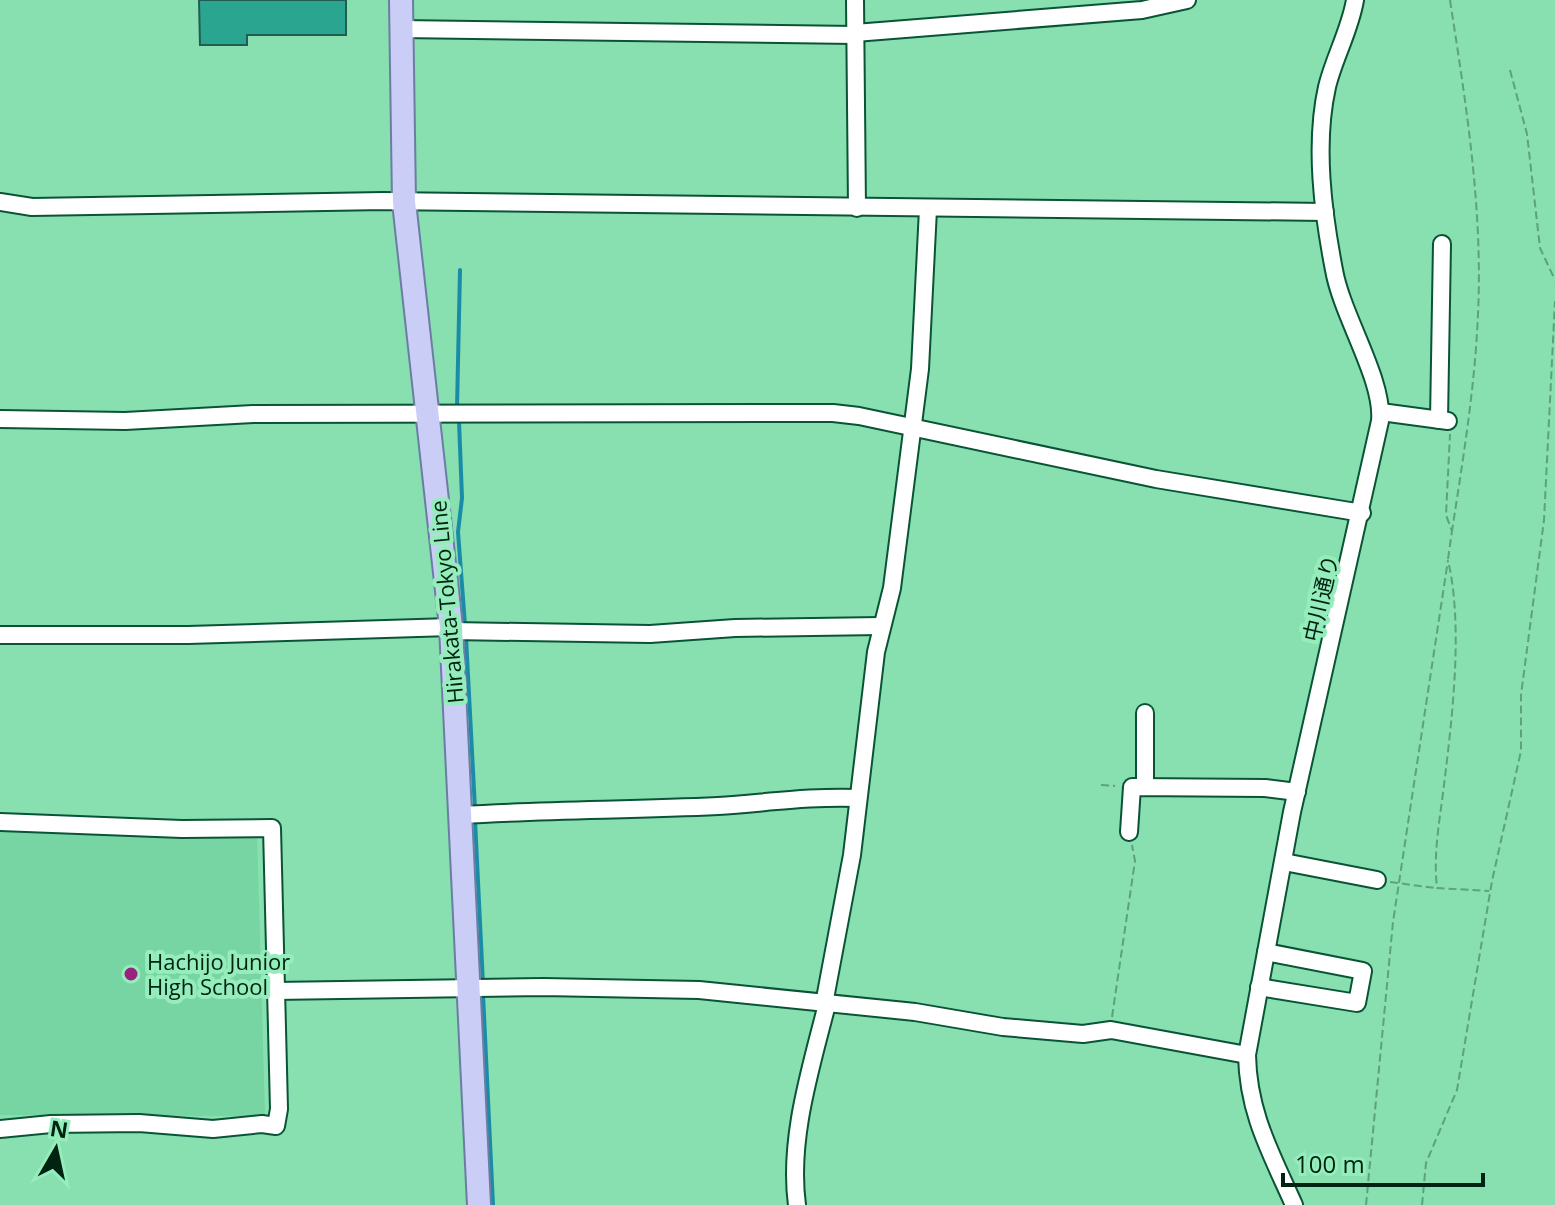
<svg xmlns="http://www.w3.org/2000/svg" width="1555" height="1205" font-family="'Open Sans','Noto Sans JP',sans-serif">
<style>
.built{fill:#76d5a2}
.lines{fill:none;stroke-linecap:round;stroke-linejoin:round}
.stream{stroke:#1a8ca7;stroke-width:4}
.building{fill:#2aa590;stroke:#205d52;stroke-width:2}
.minor-casing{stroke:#095434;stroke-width:20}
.major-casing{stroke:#6c7da4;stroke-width:26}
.path{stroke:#5ca27c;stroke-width:2;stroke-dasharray:8 4;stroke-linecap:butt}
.minor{stroke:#fff;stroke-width:16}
.major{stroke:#cacef7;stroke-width:22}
.poi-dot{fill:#98227e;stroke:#95edbc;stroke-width:3}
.labels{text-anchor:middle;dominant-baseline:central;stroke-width:8;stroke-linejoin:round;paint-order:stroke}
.street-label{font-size:22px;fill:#002312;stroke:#95edbc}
.poi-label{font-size:22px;fill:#002312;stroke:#95edbc;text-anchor:start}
</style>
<rect width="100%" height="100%" fill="#88dfaf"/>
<polygon class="built" points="0,827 257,834 265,1116 0,1115"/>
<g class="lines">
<g class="stream">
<polyline points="457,408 460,270"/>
<polyline points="459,421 462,498 458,532 465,625"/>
<polyline points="466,637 475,809"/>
<polyline points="475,820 483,984"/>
<polyline points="483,994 493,1205"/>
</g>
</g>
<polygon class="building" points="199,0 346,0 346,35 247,35 247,45 200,45"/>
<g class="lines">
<g class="minor-casing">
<g id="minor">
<polyline points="855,0 857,208"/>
<polyline points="401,29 855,35"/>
<polyline points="855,33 1142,10 1187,0"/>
<polyline points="0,202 32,207 383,201 1325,212"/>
<polyline points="1381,412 1448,421"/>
<polyline points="0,419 125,421 253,414 833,413 859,416 1156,479 1362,513"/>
<polyline points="1439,420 1442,244"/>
<polyline points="451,631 650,634 735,628 881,626"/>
<polyline points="0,635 188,635 451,627"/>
<polyline points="1145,786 1145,713"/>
<path d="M461,815C546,810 632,810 718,806C765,803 811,796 858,798"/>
<polyline points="0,822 182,829 272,828 279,1109 276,1126 262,1124 213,1129 139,1123 51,1124 0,1129"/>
<polyline points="1129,832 1132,787 1265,788 1297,792"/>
<polyline points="1284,862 1377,880"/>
<polyline points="1259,987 1357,1003 1363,971 1266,952"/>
<polyline points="274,991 543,987 699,990 915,1012 1003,1027 1083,1034 1111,1030 1247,1055"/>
<polyline points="824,1004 852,855 876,652 892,588 920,369 928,209"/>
<path d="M797,1205C788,1139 811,1068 827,1004"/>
<path d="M1294,1205C1271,1153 1248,1113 1247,1055L1292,812L1380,421C1384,380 1342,316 1334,270C1323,213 1314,145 1327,87C1334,58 1350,30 1355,0"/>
</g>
</g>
<g class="major-casing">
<polyline id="major" points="401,0 404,202 451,627 479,1205"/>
</g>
<g class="path">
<path d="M1450,0C1466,104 1483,209 1478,314C1475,387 1463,459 1452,531"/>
<polyline points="1510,70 1527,134 1540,248 1555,280"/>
<polyline points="1448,559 1452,531 1446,515 1450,434"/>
<path d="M1449,565C1463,630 1452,719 1444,785C1440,819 1433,853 1437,888L1489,891"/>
<polyline points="1101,785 1115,786"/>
<polyline points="1390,882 1435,888"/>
<polyline points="1112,1017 1135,861 1132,845"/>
<polyline points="1366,1205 1393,922 1448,560"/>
<polyline points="1422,1205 1426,1163 1457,1090 1492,881 1521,751 1521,695 1544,520 1555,301"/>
</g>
<use href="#minor" class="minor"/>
<use href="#major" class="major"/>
</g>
<circle class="poi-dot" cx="131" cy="974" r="8"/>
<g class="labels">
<g class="street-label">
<text transform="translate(1320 598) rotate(-77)">中川通り</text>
<text transform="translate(446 602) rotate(-95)">Hirakata-Tokyo Line</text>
</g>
<g class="poi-label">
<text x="147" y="961">Hachijo Junior<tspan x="147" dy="25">High School</tspan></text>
</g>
</g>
<g transform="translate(56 1149) rotate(9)" stroke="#95edbc" stroke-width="6" paint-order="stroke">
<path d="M0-6L14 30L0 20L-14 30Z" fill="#002312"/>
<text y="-12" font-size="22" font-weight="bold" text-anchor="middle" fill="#002312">N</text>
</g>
<path d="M1283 1173v12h200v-12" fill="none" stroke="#002312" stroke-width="4"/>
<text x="1295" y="1173" font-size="24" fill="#002312" stroke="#95edbc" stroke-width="6" paint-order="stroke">100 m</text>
</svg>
